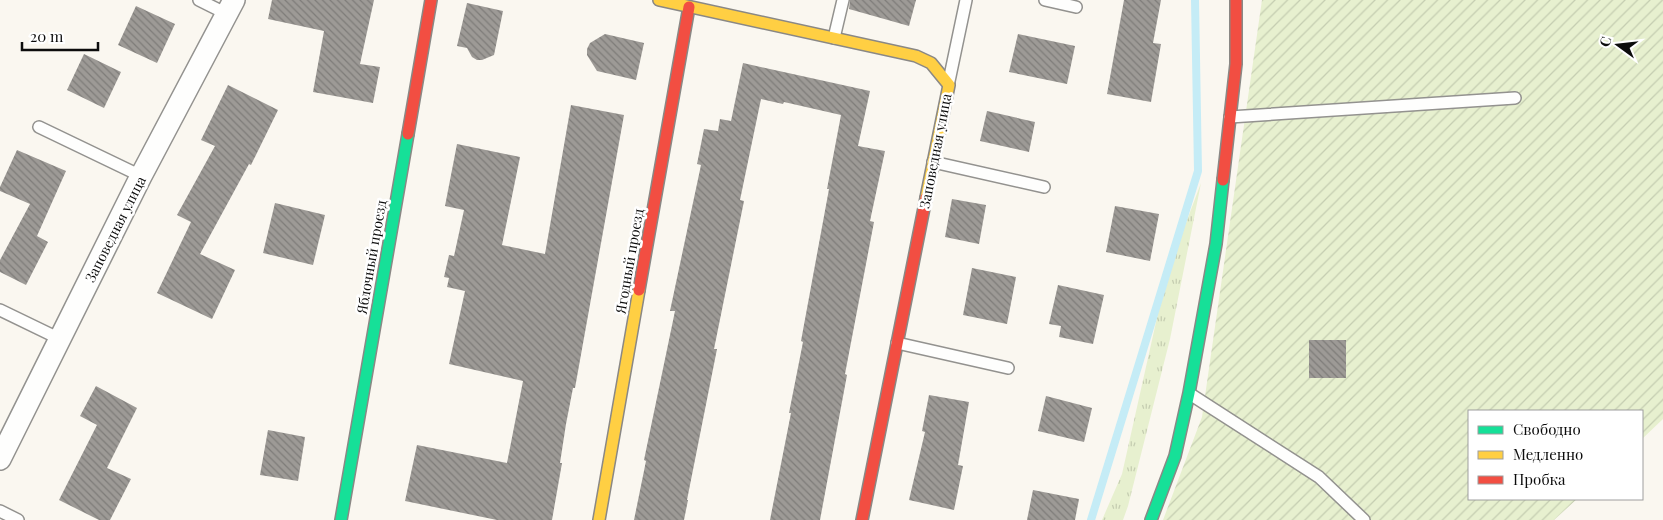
<svg xmlns="http://www.w3.org/2000/svg" width="1663" height="520" font-family="'Playfair Display',serif">
<style>
.grass{fill:url(#grass-tufts)}
.garden{fill:url(#garden-furrows)}
.lines{fill:none;stroke-linecap:round;stroke-linejoin:round}
.stream{stroke:#c5ecf6;stroke-width:8}
.building{fill:url(#building-back-hatch)}
.lane-casing{stroke:#93928f;stroke-width:14}
.street-casing{stroke:#93928f;stroke-width:24}
.fast-casing{stroke:#8a8885;stroke-width:14}
.slow-casing{stroke:#8a8885;stroke-width:14}
.jam-casing{stroke:#8a8885;stroke-width:14}
.lane{stroke:#fefefd;stroke-width:11}
.street{stroke:#fefefd;stroke-width:21}
.fast{stroke:#16e098;stroke-width:11}
.slow{stroke:#ffcf43;stroke-width:11}
.jam{stroke:#f24e42;stroke-width:11}
.labels{text-anchor:middle;dominant-baseline:central;stroke-width:5;stroke-linejoin:round;paint-order:stroke}
.street-label{font-size:14px;fill:#0c0c0c;stroke:#fff}
</style>
<defs>
<pattern id="grass-tufts" width="24" height="20" patternUnits="userSpaceOnUse" patternTransform="scale(1.25)"><rect width="24" height="20" fill="#e7f0cf"/><path d="M3 7l-1-3M5 7V3M7 7l1-3M15 17l-1-3M17 17v-4M19 17l1-3" fill="none" stroke="#c5cdb1"/></pattern>
<pattern id="garden-furrows" width="10" height="10" patternUnits="userSpaceOnUse" patternTransform="scale(1.25)"><rect width="10" height="10" fill="#e7f0cf"/><path d="M-1 1l2-2M0 10L10 0M9 11l2-2" fill="none" stroke="#c5cdb1"/></pattern>
<pattern id="building-back-hatch" width="6" height="6" patternUnits="userSpaceOnUse" patternTransform="scale(1.25)"><rect width="6" height="6" fill="#9d9a96"/><path d="M-1 5l2 2M0 0l6 6M5-1l2 2" fill="none" stroke="#7e7c79"/></pattern>
</defs>
<rect width="100%" height="100%" fill="#faf7f0"/>
<polygon class="grass" points="1201,183 1170,339 1128,506 1123,520 1102,520 1122,474 1167,273"/>
<polygon class="garden" points="1262,0 1663,0 1663,419 1642,439 1642,411 1469,411 1469,499 1577,499 1554,520 1163,520 1202,417"/>
<g class="lines">
<polyline class="stream" points="1091,520 1198,171 1195,0"/>
</g>
<g class="building">
<polygon points="272,0 374,0 360,64 380,67 373,103 313,92 324,31 268,19"/>
<polygon points="850,0 916,0 909,26 849,9"/>
<polygon points="1124,0 1161,0 1153,43 1161,44 1151,102 1107,94"/>
<polygon points="467,3 503,11 494,55 482,60 477,60 472,57 467,48 457,46"/>
<polygon points="136,6 175,24 157,63 118,45"/>
<polygon points="605,34 644,43 636,80 597,71 587,55 587,49 590,43"/>
<polygon points="1018,34 1075,46 1067,84 1009,72"/>
<polygon points="84,54 121,72 104,108 67,90"/>
<polygon points="743,63 870,91 858,146 885,151 870,221 874,222 845,374 847,375 820,520 770,520 791,413 789,413 803,342 801,341 829,189 827,189 841,115 784,102 783,104 761,99 740,200 744,201 714,349 717,349 687,500 688,500 684,520 634,520 646,461 644,460 675,311 670,311 701,165 697,164 704,129 718,131 720,119 731,121"/>
<polygon points="228,85 278,110 251,165 249,164 200,254 235,270 212,319 157,293 191,222 177,215 215,146 201,140"/>
<polygon points="571,105 624,115 575,388 573,388 566,424 560,463 562,463 552,520 497,520 405,501 417,445 507,463 523,381 449,364 465,291 447,287 449,278 444,277 449,255 454,256 464,210 445,206 457,144 520,157 502,245 545,254"/>
<polygon points="987,111 1035,122 1029,152 980,141"/>
<polygon points="17,150 66,171 37,236 48,242 26,285 0,272 0,260 30,204 0,191 0,187"/>
<polygon points="952,199 986,205 979,244 945,237"/>
<polygon points="275,203 325,215 313,265 263,253"/>
<polygon points="1115,206 1159,214 1150,261 1106,252"/>
<polygon points="972,268 1016,277 1007,324 963,315"/>
<polygon points="1058,285 1104,295 1093,344 1059,337 1061,326 1049,324"/>
<rect x="1309" y="340" width="37" height="38"/>
<polygon points="96,386 137,408 107,468 131,479 110,520 99,520 59,500 97,425 80,416"/>
<polygon points="929,395 969,402 958,465 963,466 954,510 909,500 925,432 922,431"/>
<polygon points="1046,396 1092,408 1084,442 1038,431"/>
<polygon points="268,430 305,437 298,481 260,475"/>
<polygon points="1033,490 1079,499 1075,520 1027,520"/>
</g>
<g class="lines">
<g class="lane-casing">
<g id="lane">
<polyline points="199,0 227,14"/>
<polyline points="1045,0 1076,7"/>
<polyline points="834,38 843,0"/>
<polyline points="949,81 966,0"/>
<polyline points="1230,117 1515,98"/>
<polyline points="39,127 141,176"/>
<polyline points="933,162 1044,187"/>
<polyline points="0,310 60,339"/>
<polyline points="897,343 1008,368"/>
<polyline points="1190,394 1319,477 1364,520"/>
<polyline points="0,511 18,520"/>
</g>
</g>
<g class="street-casing">
<polyline id="street" points="0,459 141,176 234,0"/>
</g>
<g class="fast-casing">
<g id="fast">
<polyline points="341,520 408,134"/>
<polyline points="1151,520 1175,456 1189,393 1216,244 1223,180"/>
</g>
</g>
<g class="slow-casing">
<g id="slow">
<polyline points="659,0 916,56 931,63 949,85 926,198"/>
<polyline points="599,520 639,290"/>
</g>
</g>
<g class="jam-casing">
<g id="jam">
<polyline points="408,134 431,0"/>
<polyline points="1223,180 1236,64 1236,0"/>
<polyline points="639,290 689,7"/>
<polyline points="862,520 926,198"/>
</g>
</g>
<use href="#lane" class="lane"/>
<use href="#street" class="street"/>
<use href="#fast" class="fast"/>
<use href="#slow" class="slow"/>
<use href="#jam" class="jam"/>
</g>
<g class="labels">
<g class="street-label">
<text transform="translate(935 151) rotate(-79)">Заповедная улица</text>
<text transform="translate(115 229) rotate(-63)">Заповедная улица</text>
<text transform="translate(371 257) rotate(-80)">Яблочный проезд</text>
<text transform="translate(629 261) rotate(-80)">Ягодный проезд</text>
</g>
</g>
<rect x="1468" y="410" width="175" height="90" fill="#ffffff" stroke="#9e9e9e"/>
<rect x="1478" y="426" width="25" height="8" fill="#16e098" stroke="#9e9e9e"/>
<text x="1513" y="435" font-size="15" fill="#0c0c0c">Свободно</text>
<rect x="1478" y="451" width="25" height="8" fill="#ffcf43" stroke="#9e9e9e"/>
<text x="1513" y="460" font-size="15" fill="#0c0c0c">Медленно</text>
<rect x="1478" y="476" width="25" height="8" fill="#f24e42" stroke="#9e9e9e"/>
<text x="1513" y="485" font-size="15" fill="#0c0c0c">Пробка</text>
<g transform="translate(1618 45) rotate(285)" stroke="#ffffff" stroke-width="4" paint-order="stroke">
<path d="M0-4L9 19L0 12L-9 19Z" fill="#0c0c0c"/>
<text y="-8" font-size="14" font-weight="bold" text-anchor="middle" fill="#0c0c0c">С</text>
</g>
<path d="M22 42v8h76v-8" fill="none" stroke="#0c0c0c" stroke-width="2.5"/>
<text x="30" y="42" font-size="15" fill="#0c0c0c" stroke="#ffffff" stroke-width="4" paint-order="stroke">20 m</text>
</svg>
